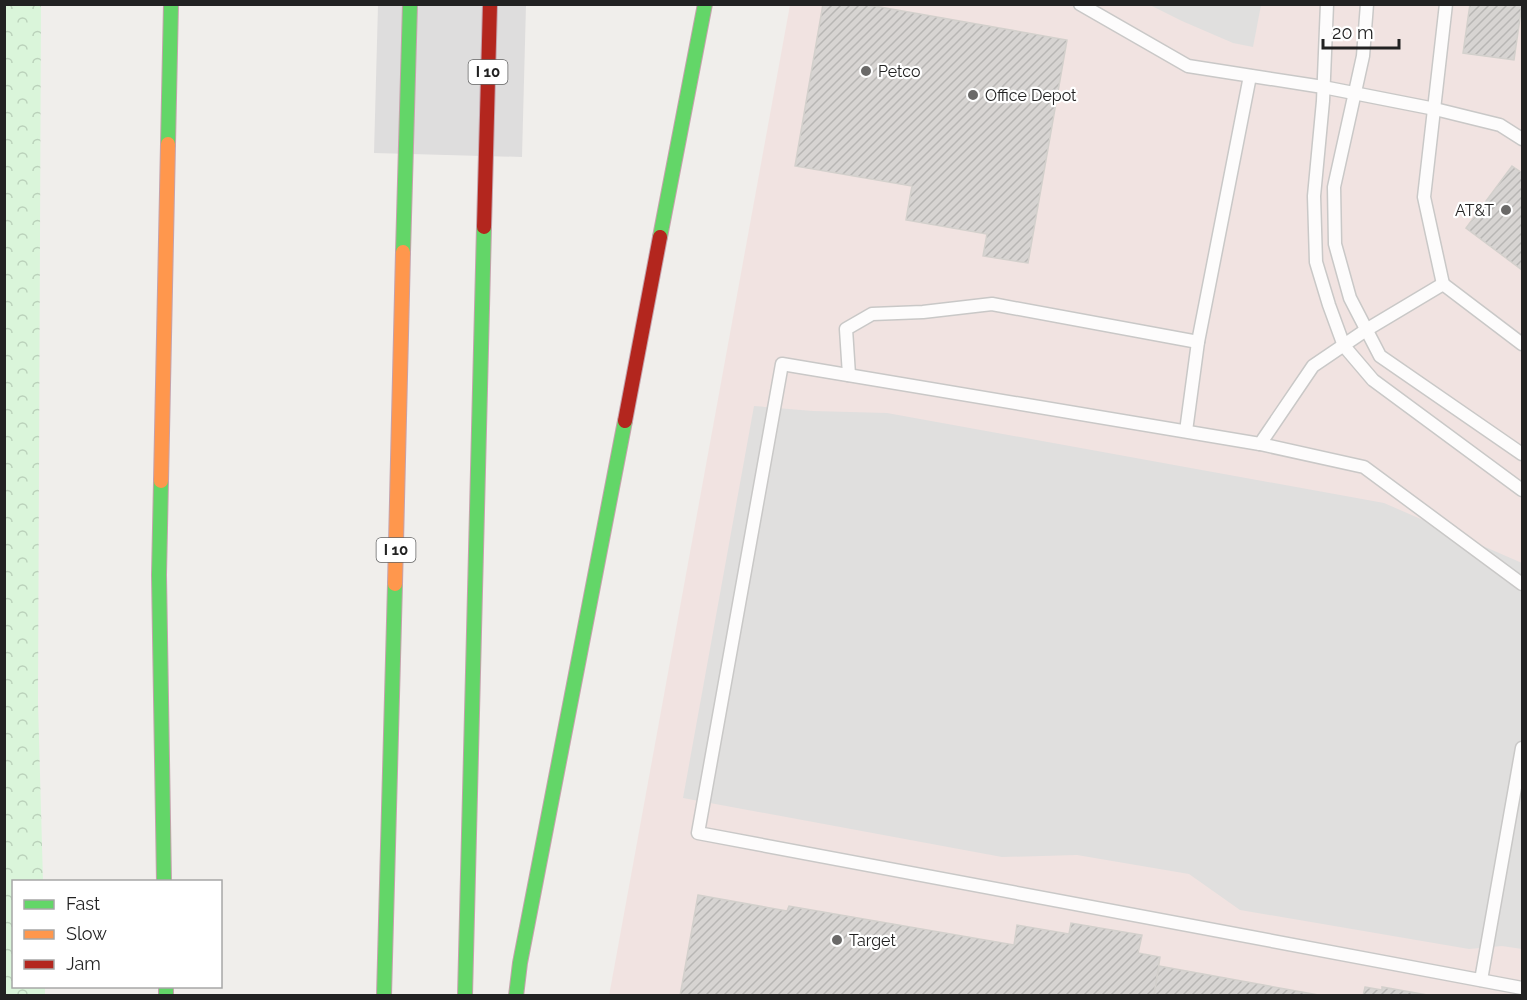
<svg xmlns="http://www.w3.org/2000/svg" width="1527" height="1000" font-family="Raleway,sans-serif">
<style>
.commercial{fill:#f1e3e1}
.park{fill:url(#park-crowns)}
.parking{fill:#e0dfde}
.pier{fill:#dedddd}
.building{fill:url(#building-hatch);stroke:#d3d0cc;stroke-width:1.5}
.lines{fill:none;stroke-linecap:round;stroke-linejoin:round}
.lane-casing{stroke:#c9c8c7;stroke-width:15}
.fast-casing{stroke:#c5a2ac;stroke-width:16}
.slow-casing{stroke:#c5a2ac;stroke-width:16}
.jam-casing{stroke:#c5a2ac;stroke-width:16}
.lane{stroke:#fdfcfc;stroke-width:12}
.fast{stroke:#63d668;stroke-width:14}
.slow{stroke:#ff974d;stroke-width:14}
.jam{stroke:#b3261e;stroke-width:14}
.poi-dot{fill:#6a6968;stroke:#fff;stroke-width:2}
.labels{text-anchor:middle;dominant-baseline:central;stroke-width:4.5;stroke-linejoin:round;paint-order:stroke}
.shield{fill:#fff;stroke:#646464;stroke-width:1.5}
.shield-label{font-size:15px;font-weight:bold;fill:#222}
.poi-label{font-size:16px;fill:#222;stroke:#fff;text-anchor:start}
</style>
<defs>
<pattern id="park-crowns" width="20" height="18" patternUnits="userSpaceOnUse" patternTransform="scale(1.5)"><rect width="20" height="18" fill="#daf5da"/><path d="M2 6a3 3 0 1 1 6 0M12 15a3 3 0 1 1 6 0" fill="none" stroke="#bbd2bb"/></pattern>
<pattern id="building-hatch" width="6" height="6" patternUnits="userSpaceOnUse" patternTransform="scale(1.5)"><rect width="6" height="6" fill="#d7d4d2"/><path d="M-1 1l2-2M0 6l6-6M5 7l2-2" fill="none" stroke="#b8b6b4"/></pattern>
</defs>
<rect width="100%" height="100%" fill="#f0eeeb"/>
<polygon class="commercial" points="790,5 1522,5 1522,995 609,996"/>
<polygon class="park" points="41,5 38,703 43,881 14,882 14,986 45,987 45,995 5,996 4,5"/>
<g class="parking">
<polygon points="1150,5 1261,5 1253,47 1233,43 1182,21"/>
<polygon points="754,406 813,411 887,413 1384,503 1522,563 1522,949 1502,946 1469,949 1240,910 1189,874 1077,855 1002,857 683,798"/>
</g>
<polygon class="pier" points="378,5 526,5 522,157 374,153"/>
<g class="building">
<polygon points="823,4 863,4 1067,40 1028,263 983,256 987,234 906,220 912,186 795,166"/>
<polygon points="1470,4 1522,4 1514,60 1463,53"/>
<polygon points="1512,166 1522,173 1522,270 1466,228"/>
<polygon points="698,895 787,911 789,906 1014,945 1017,925 1069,934 1071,923 1142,935 1138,953 1160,957 1154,996 680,996"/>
<polygon points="1159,966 1324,996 1154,996"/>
<polygon points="1365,987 1382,990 1382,987 1433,996 1363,996"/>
</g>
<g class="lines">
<g class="lane-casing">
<g id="lane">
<polyline points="1080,4 1188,66 1323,87 1435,109 1500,125 1522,139"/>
<polyline points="1327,4 1323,101 1314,196 1316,262 1329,305 1344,346 1373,380 1522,490"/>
<polyline points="1367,4 1363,56 1334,187 1335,244 1350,298 1380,356 1522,454"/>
<polyline points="1443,284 1424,197 1446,4"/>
<polyline points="1522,344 1443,284 1366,330 1313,366 1260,444 782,364 698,833 1522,988"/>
<polyline points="849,375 846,329 872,314 923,312 992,304 1198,342"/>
<polyline points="1186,431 1198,342 1250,76"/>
<polyline points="1260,444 1364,467 1522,584"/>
<polyline points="1481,980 1522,748"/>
</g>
</g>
<g class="fast-casing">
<g id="fast">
<polyline points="168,144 171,4"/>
<polyline points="660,237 705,4"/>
<polyline points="403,252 410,4"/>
<polyline points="161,481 159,575 164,882"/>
<polyline points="166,986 166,996"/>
<polyline points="384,996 395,584"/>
<polyline points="465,996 484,227"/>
<polyline points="516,996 520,963 625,421"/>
</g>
</g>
<g class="slow-casing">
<g id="slow">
<polyline points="161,481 168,144"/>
<polyline points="395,584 403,252"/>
</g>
</g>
<g class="jam-casing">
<g id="jam">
<polyline points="484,227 490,4"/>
<polyline points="625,421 660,237"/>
</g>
</g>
<use href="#lane" class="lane"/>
<use href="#fast" class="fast"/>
<use href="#slow" class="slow"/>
<use href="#jam" class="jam"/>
</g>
<g class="poi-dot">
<circle cx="866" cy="71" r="6"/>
<circle cx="973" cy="95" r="6"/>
<circle cx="1506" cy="210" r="6"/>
<circle cx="837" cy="940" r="6"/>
</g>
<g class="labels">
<g class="shield">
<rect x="468.5" y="60" width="39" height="24" rx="4.5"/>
<rect x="376.5" y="538" width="39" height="24" rx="4.5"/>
</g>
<g class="shield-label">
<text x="488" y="72">I 10</text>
<text x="396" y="550">I 10</text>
</g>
<g class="poi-label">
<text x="878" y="71">Petco</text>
<text x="985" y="95">Office Depot</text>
<text x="1494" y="210" text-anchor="end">AT&amp;T</text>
<text x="849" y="940">Target</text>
</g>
</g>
<rect width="1527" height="1000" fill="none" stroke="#222222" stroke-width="12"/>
<rect x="12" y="880" width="210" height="108" fill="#ffffff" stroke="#a7a7a7" stroke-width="1.5"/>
<rect x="24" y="900" width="30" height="9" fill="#63d668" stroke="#a7a7a7" stroke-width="1.5"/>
<text x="66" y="910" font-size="18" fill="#222222">Fast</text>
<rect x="24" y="930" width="30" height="9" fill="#ff974d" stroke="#a7a7a7" stroke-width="1.5"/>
<text x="66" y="940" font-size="18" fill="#222222">Slow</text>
<rect x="24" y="960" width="30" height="9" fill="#b3261e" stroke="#a7a7a7" stroke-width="1.5"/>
<text x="66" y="970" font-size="18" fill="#222222">Jam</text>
<path d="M1323 39v9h76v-9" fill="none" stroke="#222222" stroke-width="3"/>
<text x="1332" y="39" font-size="18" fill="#222222" stroke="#ffffff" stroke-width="4.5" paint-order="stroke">20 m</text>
</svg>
